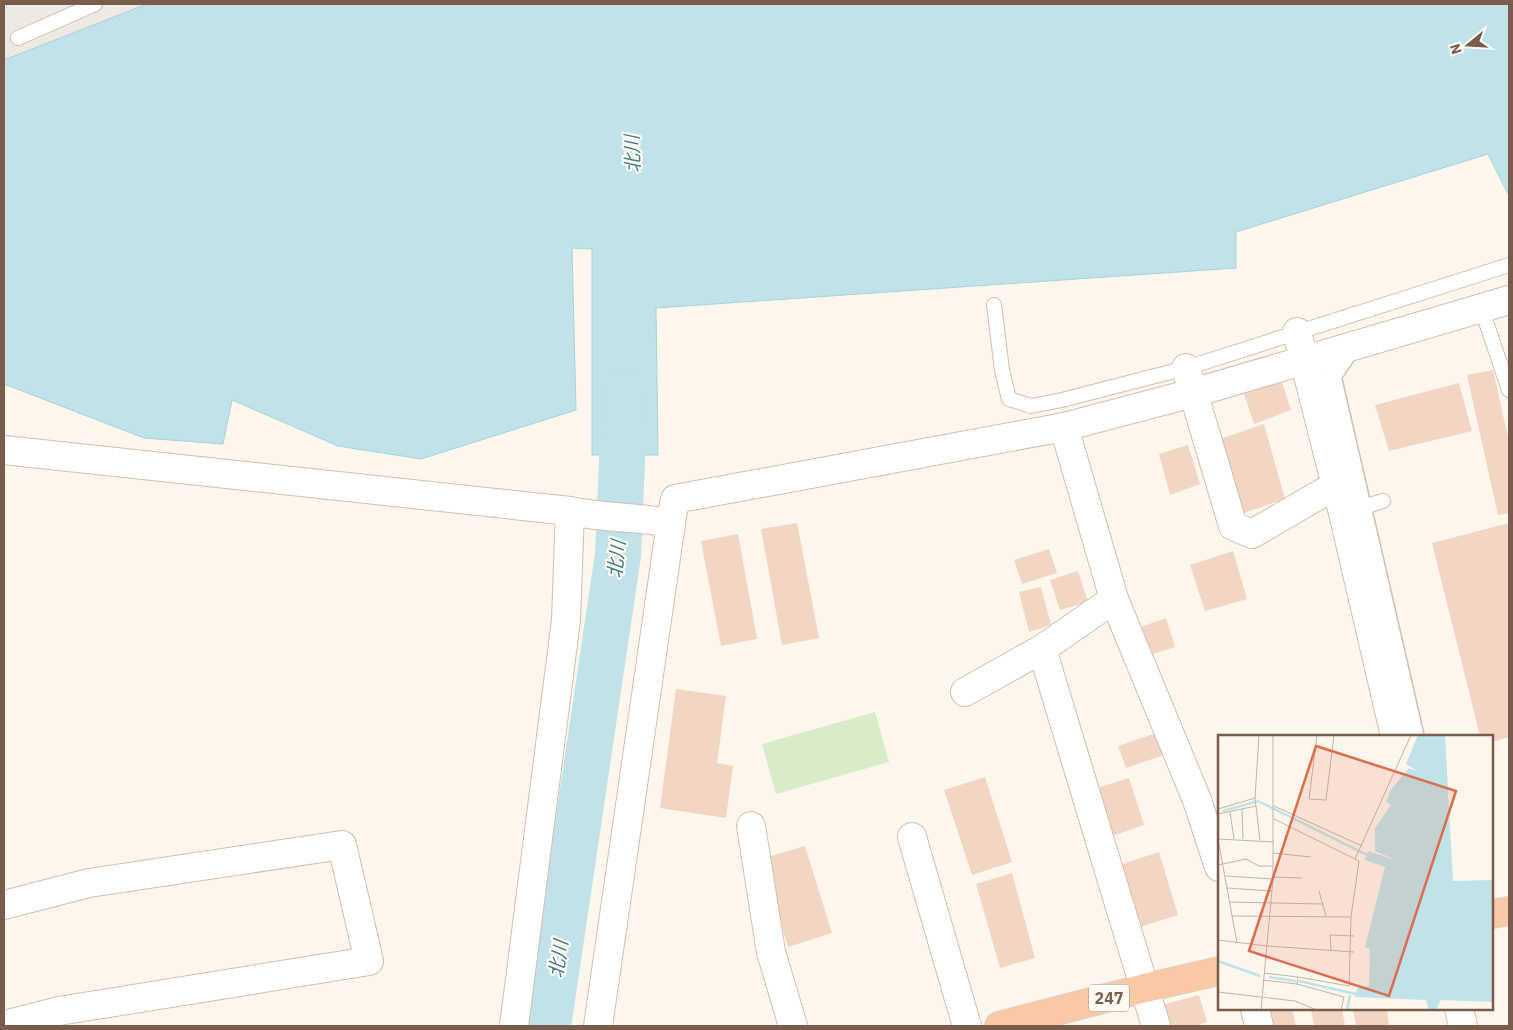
<svg xmlns="http://www.w3.org/2000/svg" width="1513" height="1030" font-family="'IBM Plex Sans','Noto Sans JP',sans-serif">
<style>
.industrial{fill:#efe9e4}
.green{fill:#d8ecc9}
.water{fill:#bfe3e8;stroke:#a5d3da}
.lines{fill:none;stroke-linecap:round;stroke-linejoin:round}
.river{stroke:#bfe3e8;stroke-width:46}
.building{fill:#f3d5c3}
.service-casing{stroke:#d1beb0;stroke-width:16}
.pedestrian-casing{stroke:#d1beb0;stroke-width:24}
.minor-casing{stroke:#d1beb0;stroke-width:30}
.tertiary-casing{stroke:#d1beb0;stroke-width:30}
.secondary-casing{stroke:#d6c0b0;stroke-width:30}
.trunk-casing{stroke:#dad1cd;stroke-width:30}
.service{stroke:#fff;stroke-width:14}
.pedestrian{stroke:#fff;stroke-width:21}
.minor{stroke:#fff;stroke-width:28}
.tertiary{stroke:#fff;stroke-width:28}
.secondary{stroke:#fff;stroke-width:28}
.trunk{stroke:#f9c8a4;stroke-width:28}
.labels{text-anchor:middle;dominant-baseline:central;stroke-width:4.5;stroke-linejoin:round;paint-order:stroke}
.shield{fill:#fffaf3;stroke:#a28b7f;stroke-width:1}
.shield-label{font-size:16px;font-weight:bold;fill:#7a5c4d}
.water-label{font-size:19px;font-style:italic;fill:#437c86;stroke:#fffaf3}
.inset-river{fill:none;stroke:#bfe3e8;stroke-width:2.5}
.inset-road{fill:none;stroke:#c5b3a7;stroke-width:1}
.view{fill:#dc6d51;fill-opacity:0.15;stroke:#dc6d51;stroke-width:2.5}
.inset-edge{fill:none;stroke:#7a5c4d;stroke-width:2.5}
</style>
<rect width="100%" height="100%" fill="#fdf6ec"/>
<polygon class="industrial" points="4,4 147,4 4,60"/>
<polygon class="green" points="875,712 889,762 776,794 762,744"/>
<polygon class="water" points="147,4 1509,4 1509,196 1488,154 1236,232 1236,268 656,308 658,455 592,455 592,249 572,248 576,410 421,459 338,446 232,400 223,444 144,438 4,384 4,60"/>
<g class="lines">
<polyline class="river" points="548,1026 618,555 625,392"/>
</g>
<g class="building">
<polygon points="1493,370 1509,442 1509,513 1498,515 1467,375"/>
<polygon points="1282,382 1291,410 1254,424 1244,394"/>
<polygon points="1459,383 1472,431 1389,451 1375,405"/>
<polygon points="1264,424 1285,499 1238,515 1217,440"/>
<polygon points="1188,445 1200,484 1170,495 1159,454"/>
<polygon points="797,523 819,638 782,645 761,529"/>
<polygon points="1509,523 1509,737 1492,742 1492,736 1480,736 1432,543"/>
<polygon points="738,534 757,639 721,646 701,541"/>
<polygon points="1049,549 1057,573 1022,584 1014,560"/>
<polygon points="1233,551 1247,599 1205,611 1190,565"/>
<polygon points="1078,571 1088,602 1060,610 1050,580"/>
<polygon points="1041,587 1051,625 1029,632 1019,592"/>
<polygon points="1166,618 1175,647 1147,656 1138,628"/>
<polygon points="676,689 726,696 717,763 733,766 726,818 660,808"/>
<polygon points="1159,732 1167,754 1126,768 1118,746"/>
<polygon points="985,777 1012,862 972,875 944,790"/>
<polygon points="1129,778 1144,825 1112,836 1097,788"/>
<polygon points="805,846 832,933 788,947 761,859"/>
<polygon points="1159,852 1178,915 1137,928 1119,865"/>
<polygon points="1012,873 1035,958 1000,968 976,884"/>
<polygon points="1199,995 1207,1022 1196,1026 1164,1026 1158,1006"/>
<polygon points="1263,1009 1292,1009 1296,1026 1267,1026"/>
<polygon points="1311,1009 1342,1009 1345,1026 1314,1026"/>
<polygon points="1353,1009 1387,1009 1389,1026 1356,1026"/>
</g>
<g class="lines">
<g class="service-casing">
<g id="service">
<polyline points="18,38 95,4"/>
<polyline points="994,305 1002,370 1009,399 1031,406 1062,400 1186,368 1509,265"/>
<polyline points="1481,307 1509,390"/>
<polyline points="1353,510 1383,501"/>
</g>
</g>
<g class="pedestrian-casing">
<polyline id="pedestrian" points="1351,345 1330,376 1413,736"/>
</g>
<g class="minor-casing">
<g id="minor">
<polyline points="1186,368 1233,526 1252,534 1336,485"/>
<polyline points="1064,427 1114,599 1197,800 1219,867"/>
<path d="M4,450L570,511C604,518 637,517 671,523L675,499L1064,427L1193,393L1509,300"/>
<polyline points="1042,649 1156,1026"/>
<polyline points="965,692 1042,649 1114,599"/>
<polyline points="751,826 771,952 793,1026"/>
<polyline points="912,837 967,1026"/>
<polyline points="4,905 89,883 342,845 369,961 59,1011 4,1025"/>
<polyline points="1255,1009 1259,1026"/>
<polyline points="514,1026 566,620 570,511"/>
<polyline points="598,1026 671,523"/>
</g>
</g>
<g class="tertiary-casing">
<polyline id="tertiary" points="1297,332 1343,513 1395,736"/>
</g>
<g class="secondary-casing">
<polyline id="secondary" points="1459,1009 1463,1026"/>
</g>
<g class="trunk-casing">
<g id="trunk">
<polyline points="1492,914 1509,911"/>
<polyline points="999,1026 1145,988 1219,971"/>
</g>
</g>
<use href="#service" class="service"/>
<use href="#pedestrian" class="pedestrian"/>
<use href="#minor" class="minor"/>
<use href="#tertiary" class="tertiary"/>
<use href="#secondary" class="secondary"/>
<use href="#trunk" class="trunk"/>
</g>
<g class="labels">
<rect class="shield" x="1089" y="984.5" width="40" height="27" rx="4"/>
<g class="shield-label">
<text x="1109" y="998">247</text>
</g>
<g class="water-label">
<text transform="translate(632 154) rotate(-92)">北川</text>
<text transform="translate(616 559) rotate(-84)">北川</text>
<text transform="translate(558 959) rotate(-82)">北川</text>
</g>
</g>
<g transform="translate(1218 735)">
<rect width="275" height="275" fill="#fdf6ec"/>
<path d="M200,0H227L235,146L275,145V267L223,265L218,275H211L208,265L137,262L139,253L151,251L152,214L147,212L167,132L147,125L150,116L178,125L157,116V93L173,70L168,67L172,56L191,33L201,37L188,29Z" fill="#bfe3e8"/>
<path class="inset-river" d="M5,76L40,66L157,124M0,226L42,241M51,242L78,246M81,246L146,261M129,275L132,260"/>
<path class="inset-road" d="M41,0L37,63L42,105M99,0L91,64L108,65L116,0M56,71L144,111M0,74L37,63M24,74L25,104M12,77L16,104M0,79L38,71M56,84L137,124M0,104L19,208M0,104L56,107M55,118L93,122M0,130L28,124L41,131H55M8,141L55,144M55,142L84,143M9,153L54,156M101,156L108,181M11,167L104,169M13,181L133,182M0,205L49,211M49,211L136,217M113,216L112,200L136,201M46,238L80,242M45,245L79,249L126,262L123,275M79,249L80,242L131,251L133,182L141,126L137,124L193,0M0,257L77,266L99,275M43,275L55,144V0"/>
<path class="view" d="M98,11L238,56L171,261L31,216Z"/>
<rect width="275" height="275" class="inset-edge"/>
</g>
<rect width="1513" height="1030" fill="none" stroke="#7a5c4d" stroke-width="10"/>
<g transform="translate(1468 45) rotate(252)" stroke="#fffaf3" stroke-width="4" paint-order="stroke">
<path d="M0-4L9 19L0 12L-9 19Z" fill="#7a5c4d"/>
<text y="-8" font-size="14" font-weight="bold" text-anchor="middle" fill="#7a5c4d">N</text>
</g>
</svg>
